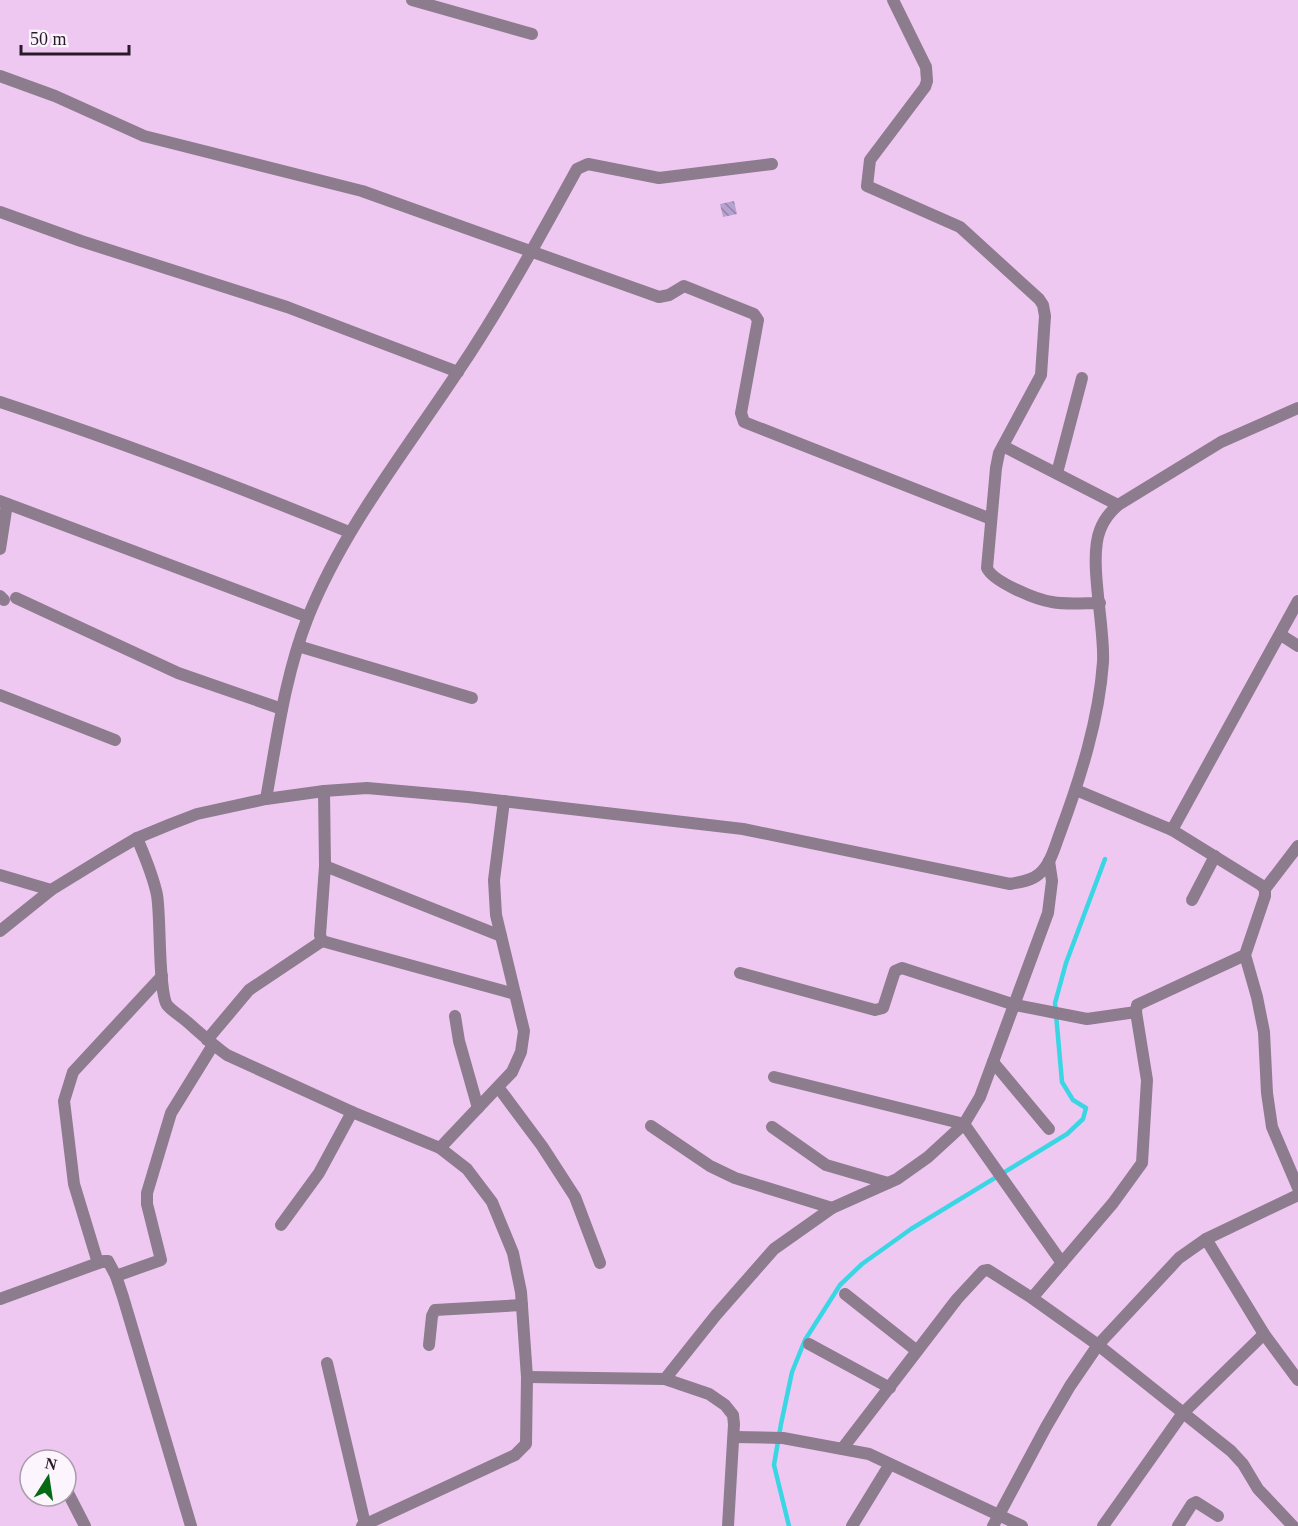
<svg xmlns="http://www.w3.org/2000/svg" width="1298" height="1526" font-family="Georgia,serif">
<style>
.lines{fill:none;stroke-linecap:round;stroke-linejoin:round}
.stream{stroke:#3bd6e3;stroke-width:4.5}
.building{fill:url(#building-back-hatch)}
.street{stroke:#8c7c8d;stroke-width:12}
</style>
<defs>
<pattern id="building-back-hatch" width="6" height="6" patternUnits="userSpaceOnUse" patternTransform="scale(1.5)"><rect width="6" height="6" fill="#b6a2d0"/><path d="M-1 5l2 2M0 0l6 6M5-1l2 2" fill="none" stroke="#9483a9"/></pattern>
</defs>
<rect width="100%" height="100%" fill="#efc8f2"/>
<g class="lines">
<polyline class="stream" points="789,1526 774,1465 781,1424 792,1372 805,1340 840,1285 862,1264 911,1229 1067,1134 1083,1119 1086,1108 1073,1100 1062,1082 1055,1003 1066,963 1105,859"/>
</g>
<polygon class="building" points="734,201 737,214 723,217 720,204"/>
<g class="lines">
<g class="street">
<polyline points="412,0 532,34"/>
<path d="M893,0L926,67L927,81L925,87L870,160L867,186L960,227L1039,299L1043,305L1045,316L1041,375L999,453L996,468L987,568C993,582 1037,600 1052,602C1068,605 1084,603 1100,603"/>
<polyline points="0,76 55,96 144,136 362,191 659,297 669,295 684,286 754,314 758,320 741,413 744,422 991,519"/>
<polyline points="0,212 81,241 287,307 458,372"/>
<path d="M0,402C118,441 234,485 349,532"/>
<polyline points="1003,446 1118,505"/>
<polyline points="1057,473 1082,378"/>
<polyline points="0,501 308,617"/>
<polyline points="0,549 7,504"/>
<polyline points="0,596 4,600"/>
<polyline points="16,598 178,673 282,709"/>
<polyline points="1281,635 1298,646"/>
<polyline points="298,646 472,698"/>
<polyline points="0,695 115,740"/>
<polyline points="1076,790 1172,830 1261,885 1265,889 1265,896 1245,955 1257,997 1264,1032 1267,1093 1272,1127 1298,1188"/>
<polyline points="324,791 325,866 320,935 322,941 515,994"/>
<path d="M266,799C277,738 285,675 308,617C344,528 404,453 457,373C501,308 539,238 577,169L588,164L659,178L772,164"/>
<polyline points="1172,830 1298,601"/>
<path d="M137,838C145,857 153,875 157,895C161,918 158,990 167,1005C171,1010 179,1015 185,1020C199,1032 212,1044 227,1055L352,1112L440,1148L467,1169L492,1202L513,1253L521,1292L527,1377L526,1444L515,1455L362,1526"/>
<polyline points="325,866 501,936"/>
<polyline points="0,875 51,890"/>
<polyline points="1265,889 1298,846"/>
<polyline points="1192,900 1215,856"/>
<path d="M0,931L51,890L108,855L137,838L171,824L197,814L266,799L324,791L367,788L468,797L743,829L1010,884C1020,882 1031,881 1039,874C1051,864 1055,846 1060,833C1080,779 1099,720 1103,662C1105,626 1088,560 1100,530C1104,519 1110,512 1118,505L1221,442L1298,408"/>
<polyline points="740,973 875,1010 883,1008 895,971 902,968 1015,1005 1087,1019 1136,1012"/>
<polyline points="455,1016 459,1041 478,1108"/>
<polyline points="207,1040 249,990 322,941"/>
<polyline points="993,1062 1049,1129"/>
<polyline points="774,1077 964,1124 1062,1263"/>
<polyline points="498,1087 542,1146 575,1197 600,1263"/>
<polyline points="651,1126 710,1166 735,1178 832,1208"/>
<polyline points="772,1127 826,1165 888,1183"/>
<polyline points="440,1148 512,1072 521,1052 524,1031 496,915 494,880 504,801"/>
<polyline points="281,1225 319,1173 352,1112"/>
<polyline points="1206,1239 1264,1334 1298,1380"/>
<polyline points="98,1263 74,1184 64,1101 73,1072 162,976"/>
<polyline points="116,1276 161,1260 147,1204 147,1193 171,1113 213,1045"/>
<polyline points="845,1294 917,1351"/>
<polyline points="1032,1298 1113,1203 1142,1163 1147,1080 1136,1012 1137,1005 1245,955"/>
<polyline points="0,1299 104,1261 108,1261 116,1276 123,1297 191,1526"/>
<polyline points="809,1344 890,1388"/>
<polyline points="429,1345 432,1316 435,1310 522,1305"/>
<polyline points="327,1363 365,1524"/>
<polyline points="527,1377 665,1379 709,1394 725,1405 733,1415 734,1424 728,1526"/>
<polyline points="665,1379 716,1315 774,1249 832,1208 897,1179 928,1157 964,1124 980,1097 1048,913 1052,881 1049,861"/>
<polyline points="734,1437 783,1438 869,1454 1022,1526"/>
<polyline points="842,1449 957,1299 983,1271 988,1270 1032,1298 1098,1345 1231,1451 1243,1464 1258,1489 1293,1526"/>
<polyline points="51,1459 51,1460"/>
<polyline points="66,1489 85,1526"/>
<polyline points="852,1526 890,1464"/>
<polyline points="993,1526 1046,1427 1070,1386 1098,1345 1179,1258 1206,1239 1298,1195"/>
<polyline points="1103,1526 1183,1413 1264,1334"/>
<polyline points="1178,1526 1192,1504 1196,1502 1218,1516"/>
</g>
</g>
<g transform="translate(48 1478) rotate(12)"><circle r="28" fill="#fdf5fe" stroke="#a89da9" stroke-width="1.5"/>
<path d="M0-4.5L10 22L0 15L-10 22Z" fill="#066a15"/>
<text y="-9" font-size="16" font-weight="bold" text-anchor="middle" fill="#281a29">N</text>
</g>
<path d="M21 45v9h108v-9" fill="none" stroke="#281a29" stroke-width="3"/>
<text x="30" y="45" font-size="18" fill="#281a29" stroke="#fdf5fe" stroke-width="4.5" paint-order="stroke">50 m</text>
</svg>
